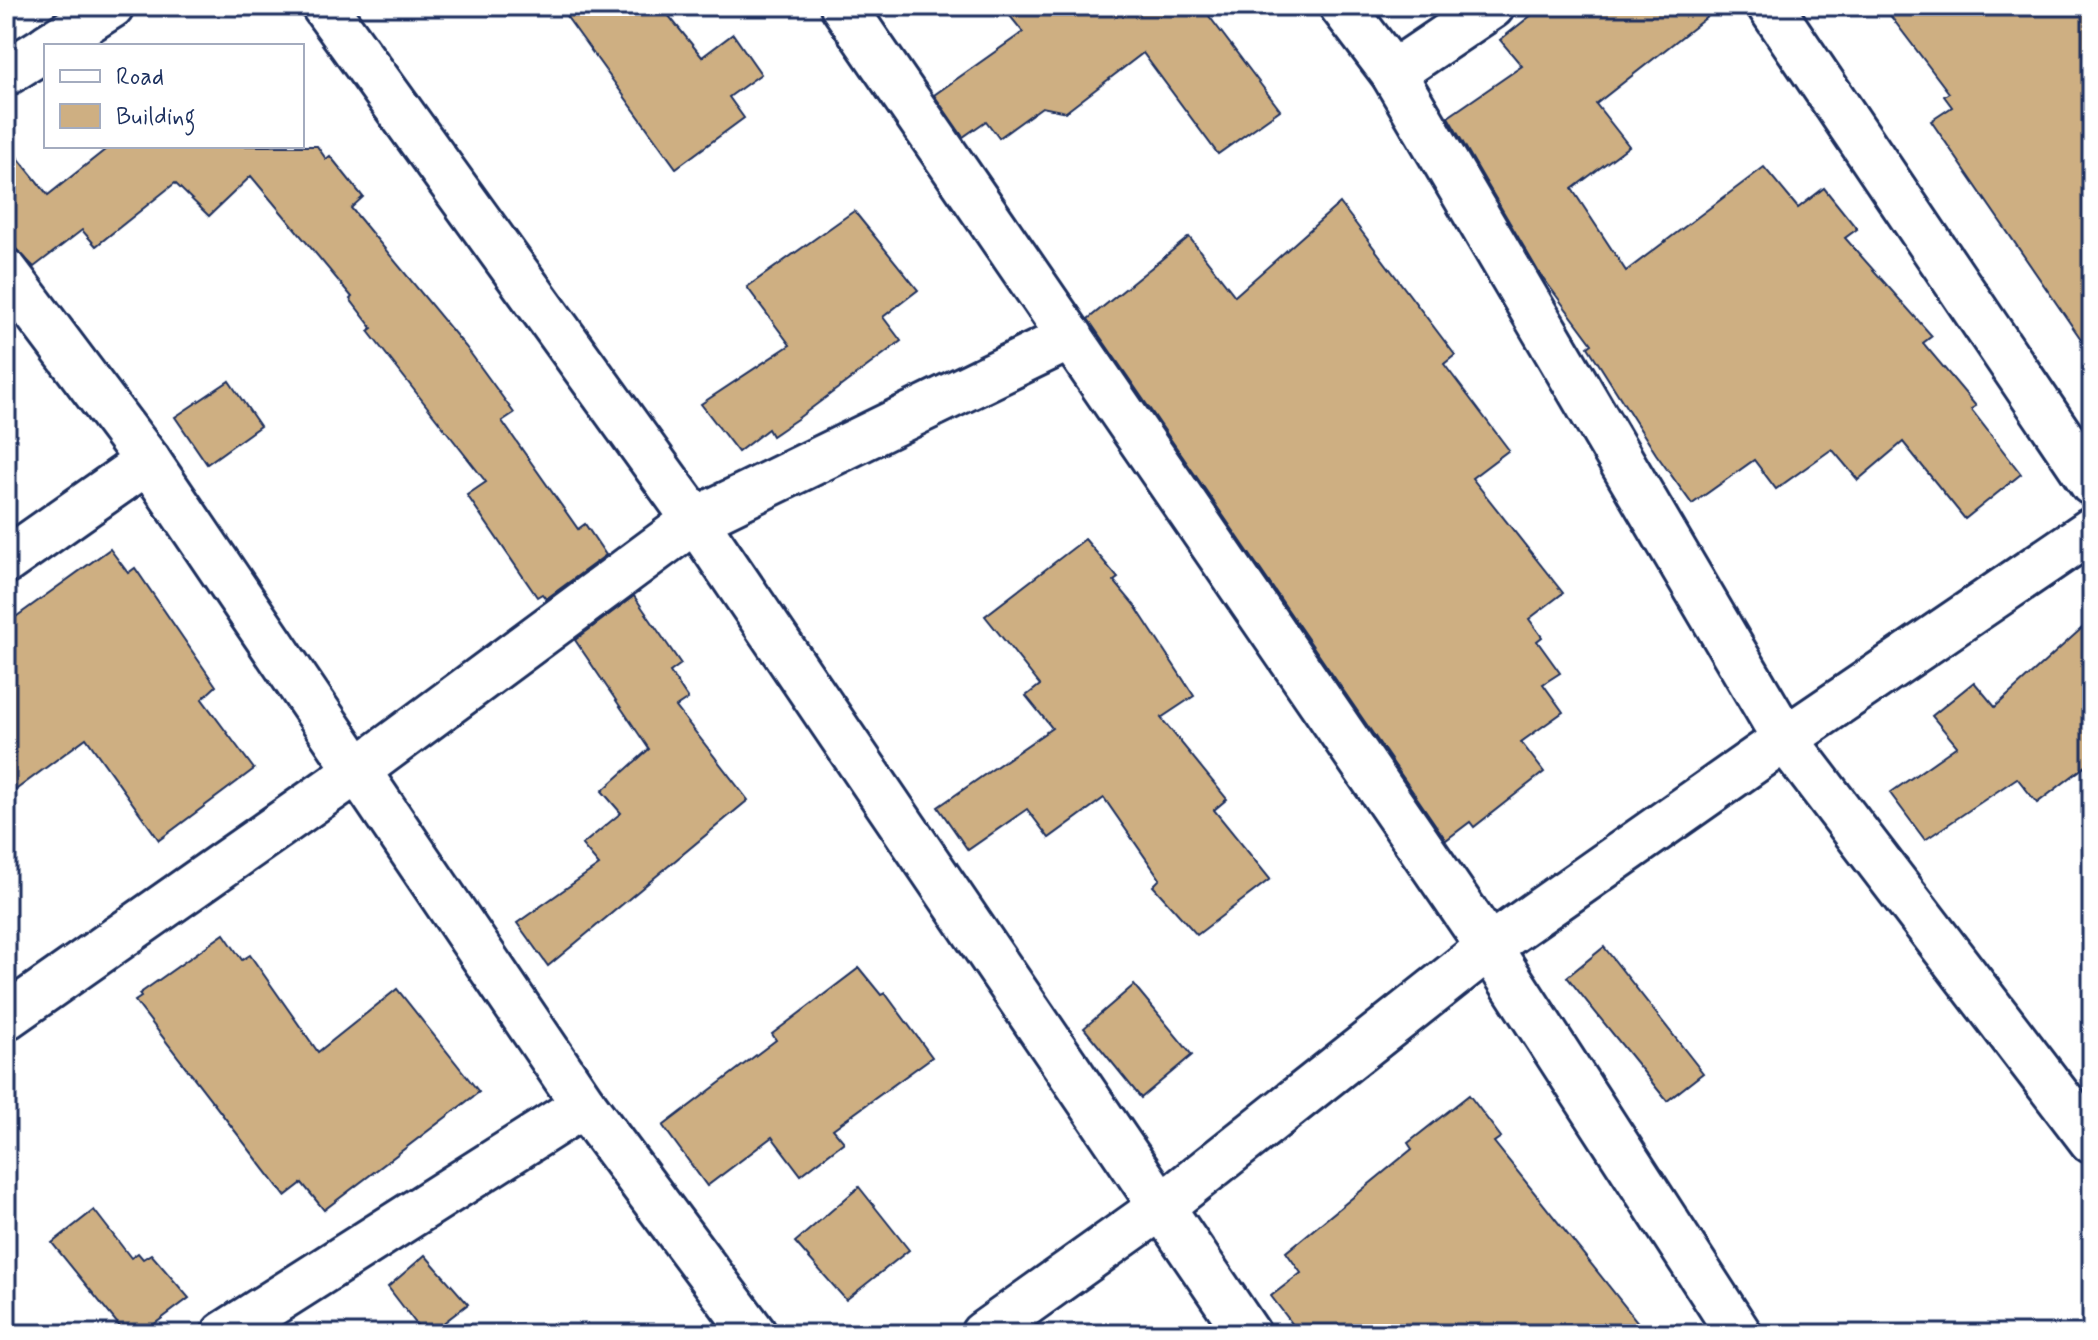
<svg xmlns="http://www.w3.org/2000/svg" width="2098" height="1340" font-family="Mynerve,sans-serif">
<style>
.building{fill:#ceaf82;stroke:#1b2f5e;stroke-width:2}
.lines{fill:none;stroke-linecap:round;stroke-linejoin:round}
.minor-casing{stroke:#1b2f5e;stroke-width:50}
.minor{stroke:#fff;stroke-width:44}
</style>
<rect width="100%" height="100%" fill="#fff"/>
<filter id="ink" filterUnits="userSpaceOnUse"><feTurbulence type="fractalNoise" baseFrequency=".0125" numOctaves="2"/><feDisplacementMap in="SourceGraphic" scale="16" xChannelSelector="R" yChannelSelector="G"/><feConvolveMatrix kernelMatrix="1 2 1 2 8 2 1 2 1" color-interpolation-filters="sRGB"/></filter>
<g filter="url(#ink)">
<g class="building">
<polygon points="559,6 661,6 702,57 733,34 761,74 729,97 744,118 676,168"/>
<polygon points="1002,6 1206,6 1203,8 1280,110 1218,154 1143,53 1066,112 1042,107 999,138 986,121 963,137 934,95 1023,32"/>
<polygon points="1543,6 1721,6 1596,104 1629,146 1572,189 1626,271 1764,167 1798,208 1824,188 1857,229 1845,238 1932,336 1923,343 1976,406 1971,409 2021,474 1965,519 1903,442 1858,480 1832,449 1776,489 1754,460 1692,504 1656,454 1588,347 1592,344 1538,271 1448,117 1522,66 1500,40"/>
<polygon points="1883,6 2092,6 2092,355 1931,121 1952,107 1944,96 1949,93"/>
<polygon points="6,143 48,195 110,146 317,146 326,159 330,156 363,197 351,208 466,347 514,413 502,421 578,529 585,524 606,555 546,599 542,594 537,597 467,495 486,482 368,331 372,328 350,299 352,297 251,176 209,216 175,183 96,246 82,230 34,267 16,249 6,248"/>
<polygon points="1340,203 1455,355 1444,364 1509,450 1472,478 1563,593 1529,619 1542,637 1537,641 1560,673 1543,684 1563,712 1521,742 1544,772 1474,827 1470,822 1446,840 1088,319 1189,237 1235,296"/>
<polygon points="854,211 918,290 883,317 901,341 797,419 772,436 768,429 738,452 701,404 790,345 747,287"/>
<polygon points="229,381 260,426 207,464 175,417"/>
<polygon points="1085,539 1118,578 1114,581 1135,606 1194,696 1161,718 1227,799 1214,810 1270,879 1197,935 1153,886 1160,879 1104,798 1049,838 1027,809 968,850 938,807 1052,728 1026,696 1040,685 985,616"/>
<polygon points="110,549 128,573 135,568 216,686 202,699 254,769 159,840 86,738 6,797 6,624"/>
<polygon points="634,596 681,664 670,672 688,699 676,707 748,800 548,966 517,923 599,865 582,845 621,813 602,791 649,749 575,640"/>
<polygon points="2092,619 2092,761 2037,803 2017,778 1925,840 1890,793 1957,746 1932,716 1974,682 1995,707"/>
<polygon points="224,934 242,960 250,955 318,1052 397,989 479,1092 324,1210 302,1183 285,1196 135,1001 141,997 139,994"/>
<polygon points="1604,947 1703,1073 1667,1101 1567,977"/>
<polygon points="859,968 881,995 885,993 932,1057 833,1129 844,1142 801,1175 772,1137 707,1186 663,1126 776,1040 772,1034"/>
<polygon points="1134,985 1192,1055 1141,1098 1084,1028"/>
<polygon points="1469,1095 1501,1137 1494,1142 1647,1334 1300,1334 1271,1296 1301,1273 1286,1252 1412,1149 1408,1143"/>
<polygon points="859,1187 909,1250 846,1300 795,1242"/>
<polygon points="94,1210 131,1258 138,1253 143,1259 151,1254 189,1298 141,1334 126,1334 52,1243"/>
<polygon points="425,1255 468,1304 429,1334 424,1334 388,1287"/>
</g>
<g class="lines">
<g class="minor-casing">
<g id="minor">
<polyline points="324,6 695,520 1248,1334"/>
<polyline points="843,6 1489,947 1739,1334"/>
<polyline points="1342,6 1393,73 1785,739 2092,1141"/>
<polyline points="1770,6 2092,483"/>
<polyline points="48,46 111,6"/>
<polyline points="6,73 46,48"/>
<polyline points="1393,73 1492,6"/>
<polyline points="6,272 148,461 584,1105 754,1334"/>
<polyline points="6,561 148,461"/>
<polyline points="6,1017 358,770 695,520 1071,337"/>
<polyline points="224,1334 584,1105"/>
<polyline points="983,1334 1161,1207 1489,947 1785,739 2092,530"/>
</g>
</g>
<use href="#minor" class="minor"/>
</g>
</g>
<rect width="2098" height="1340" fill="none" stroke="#fff" stroke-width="32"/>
<rect x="16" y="16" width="2066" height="1308" fill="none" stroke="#1b2f5e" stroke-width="3" filter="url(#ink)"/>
<rect x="44" y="44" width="260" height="104" fill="#ffffff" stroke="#a4acbf" stroke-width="2"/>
<rect x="60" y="70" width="40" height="12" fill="#ffffff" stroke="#a4acbf" stroke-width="2"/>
<text x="116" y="84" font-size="24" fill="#1b2f5e">Road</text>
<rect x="60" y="104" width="40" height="24" fill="#ceaf82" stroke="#a4acbf" stroke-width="2"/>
<text x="116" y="124" font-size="24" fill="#1b2f5e">Building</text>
</svg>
